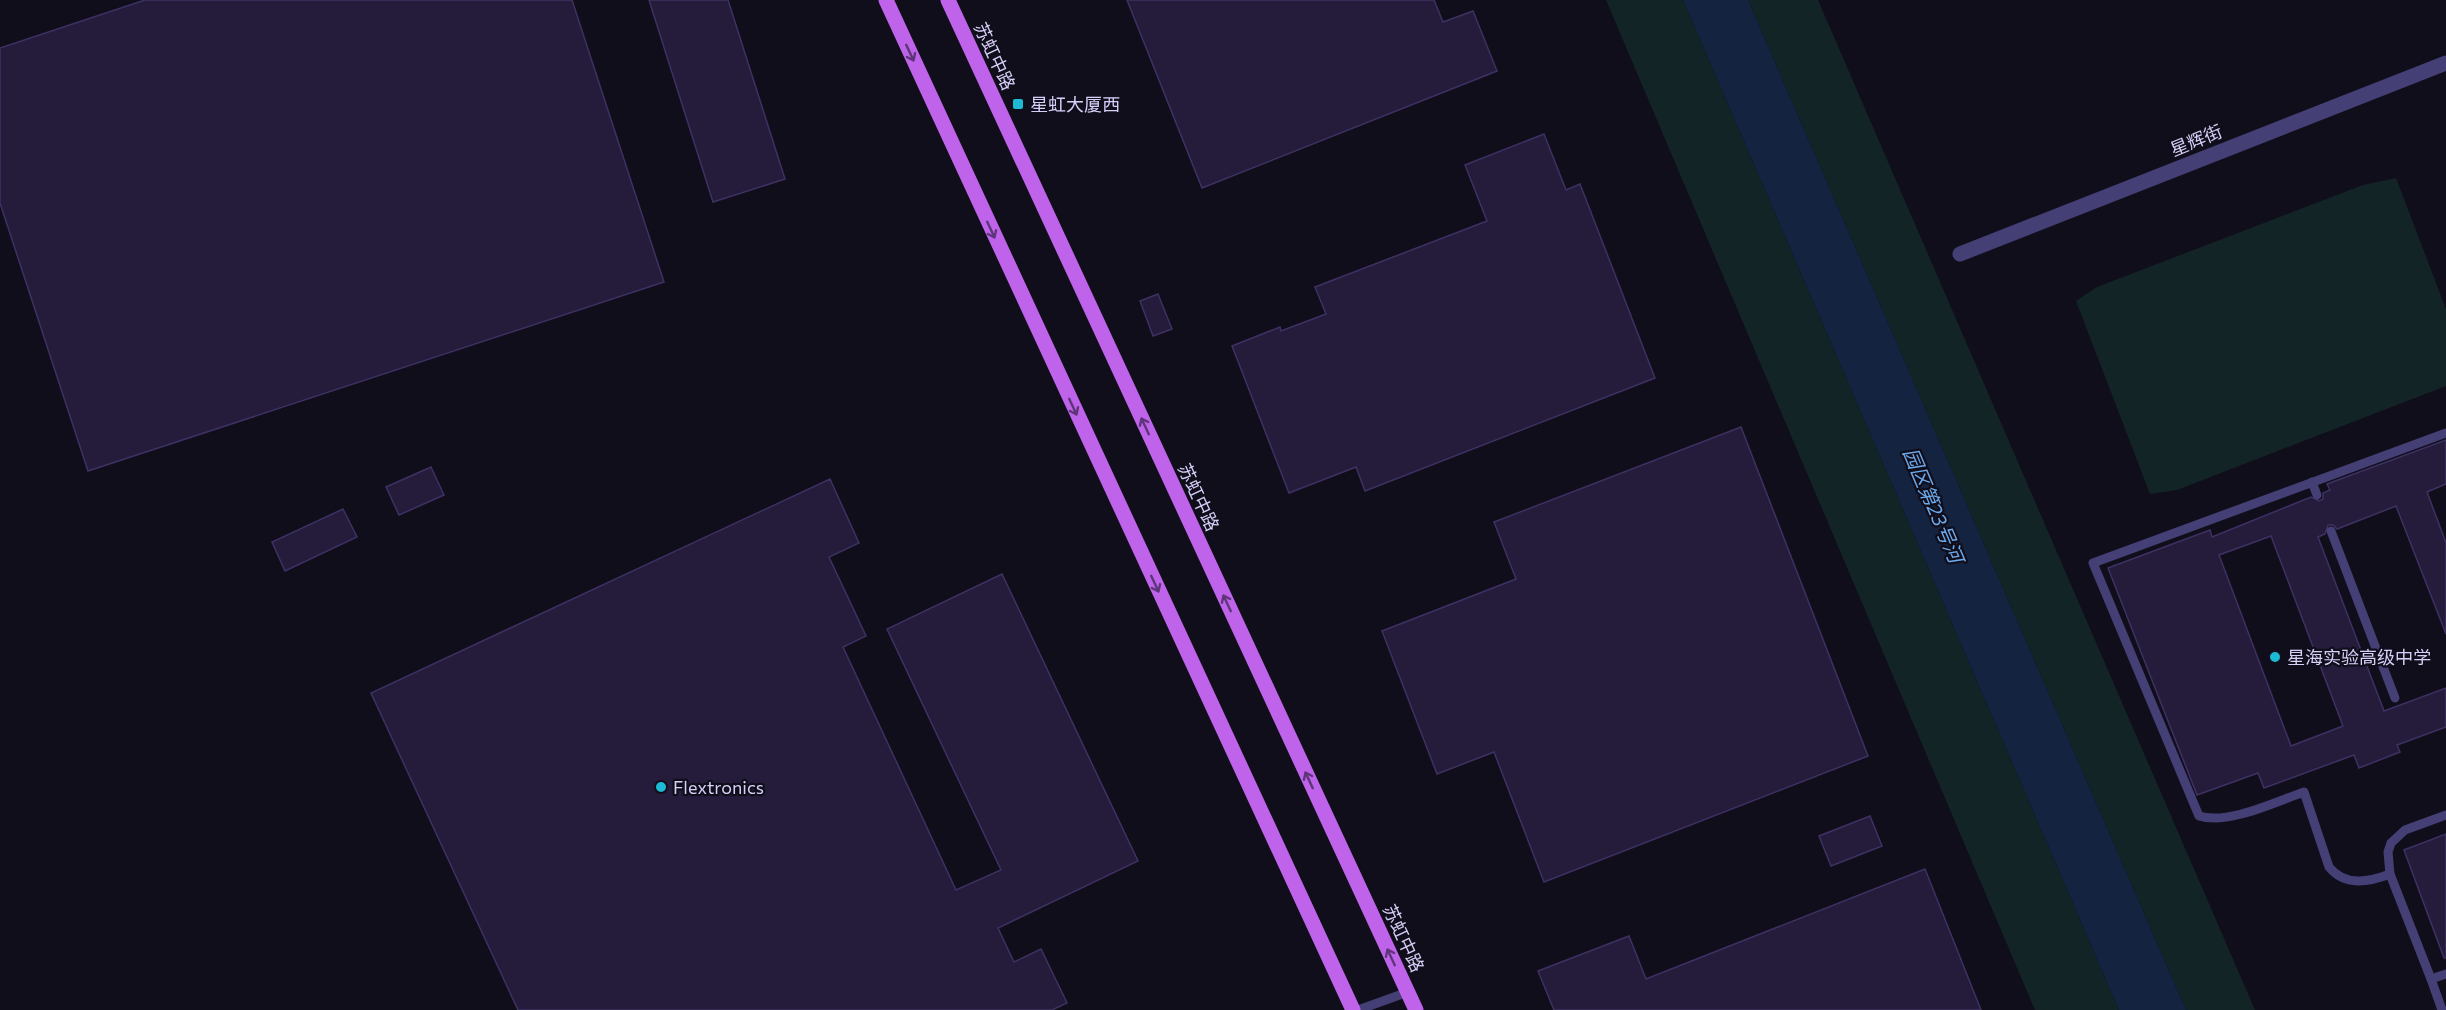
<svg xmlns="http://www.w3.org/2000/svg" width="2446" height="1010" font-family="Commissioner,'Noto Sans SC',sans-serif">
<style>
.green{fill:#122425}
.water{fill:#14233f}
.building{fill:#241c3a;stroke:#3e3163;stroke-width:1.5;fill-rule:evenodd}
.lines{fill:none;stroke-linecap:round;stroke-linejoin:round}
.service{stroke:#443f75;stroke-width:9}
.tertiary{stroke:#443f75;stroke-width:15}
.primary{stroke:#bf64ea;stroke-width:15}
.oneway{stroke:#5f3579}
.poi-dot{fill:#1dbad6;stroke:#110e1c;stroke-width:2}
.labels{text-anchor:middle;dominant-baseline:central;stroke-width:4.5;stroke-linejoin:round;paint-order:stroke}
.street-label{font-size:18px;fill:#d6cff8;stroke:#110e1c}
.poi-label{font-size:18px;fill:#d6cff8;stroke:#110e1c;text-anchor:start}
.water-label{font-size:20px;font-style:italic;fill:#6ba9eb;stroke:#110e1c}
</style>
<rect width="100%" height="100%" fill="#110e1c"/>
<g class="green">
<polygon points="1606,0 1683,0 2119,1010 2035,1010"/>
<polygon points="1748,0 1818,0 2255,1010 2186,1010"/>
<polygon points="2396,178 2446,309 2446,386 2177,490 2150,494 2076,301 2097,287 2363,185"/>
</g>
<polygon class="water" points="1683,0 1748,0 2186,1010 2119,1010"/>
<g class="building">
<polygon points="145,0 572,0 664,282 88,471 0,203 0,48"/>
<polygon points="649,0 728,0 785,179 713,202"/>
<polygon points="1127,0 1434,0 1443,22 1473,11 1497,71 1202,188"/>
<polygon points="1544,134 1566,190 1580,184 1655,378 1365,491 1356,467 1289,493 1232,346 1280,327 1281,331 1326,314 1315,287 1487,221 1465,165"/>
<polygon points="1158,294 1172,329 1153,336 1140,301"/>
<polygon points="1741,427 1868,756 1544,882 1494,752 1437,774 1382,631 1516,579 1494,522"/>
<path d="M2446,440V484L2427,492L2446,543V634L2396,506L2337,529L2333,525H2328L2325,534L2318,537L2384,711L2446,688V727L2397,745L2400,752L2359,768L2354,755L2264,788L2258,773L2197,795L2108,568L2210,530L2212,537L2311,497L2319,501L2323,499V493L2330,490L2327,484ZM2271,536L2343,726L2291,746L2219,555Z"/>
<polygon points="431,467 444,495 399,515 386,487"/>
<polygon points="830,479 859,543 829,557 866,636 843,647 956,890 1001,870 887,629 1002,574 1138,861 998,928 1014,962 1041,949 1067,1003 1052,1010 518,1010 371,693"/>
<polygon points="343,509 357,537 285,571 272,542"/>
<polygon points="1870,816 1882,846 1831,866 1819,836"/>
<polygon points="2446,834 2446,958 2444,958 2404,850"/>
<polygon points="1925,869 1981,1010 1554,1010 1538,971 1629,936 1646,979"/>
</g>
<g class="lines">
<g class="service">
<polyline points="2312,482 2317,495"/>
<polyline points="2331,531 2395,698"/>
<path d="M2390,874C2369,882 2345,887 2329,867L2304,792C2275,802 2228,825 2199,816L2093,563L2446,433"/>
<polyline points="2431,979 2390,874 2388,852 2391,843 2405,830 2446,815"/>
<polyline points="1358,1010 1408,992"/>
<polyline points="2442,1010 2431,979 2446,974"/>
</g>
<polyline class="tertiary" points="1960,254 2446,63"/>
<g class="primary">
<polyline points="886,0 1353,1010"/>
<polyline points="948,0 1416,1010"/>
</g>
</g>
<defs><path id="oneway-shaft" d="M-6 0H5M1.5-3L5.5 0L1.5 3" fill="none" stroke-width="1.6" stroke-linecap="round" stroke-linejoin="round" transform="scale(1.5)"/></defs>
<g class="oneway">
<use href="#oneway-shaft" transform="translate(910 53) rotate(65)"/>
<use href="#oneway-shaft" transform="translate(991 230) rotate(65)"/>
<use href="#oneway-shaft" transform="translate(1073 407) rotate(65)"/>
<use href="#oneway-shaft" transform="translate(1145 426) rotate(-115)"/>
<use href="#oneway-shaft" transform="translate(1155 584) rotate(65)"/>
<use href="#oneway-shaft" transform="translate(1227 603) rotate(-115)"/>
<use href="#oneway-shaft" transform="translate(1309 780) rotate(-115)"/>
<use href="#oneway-shaft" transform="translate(1391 957) rotate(-115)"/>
</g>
<g class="poi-dot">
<rect x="1012" y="98" width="12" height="12" rx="3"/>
<circle cx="2275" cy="657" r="6"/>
<circle cx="661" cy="787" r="6"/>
</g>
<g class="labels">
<g class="street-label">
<text transform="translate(995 56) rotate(65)">苏虹中路</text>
<text transform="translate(2196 140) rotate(-22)">星辉街</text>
<text transform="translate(1199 497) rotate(65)">苏虹中路</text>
<text transform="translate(1404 938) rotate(65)">苏虹中路</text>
</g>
<g class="poi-label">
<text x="1030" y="104">星虹大厦西</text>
<text x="2287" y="657">星海实验高级中学</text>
<text x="673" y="787">Flextronics</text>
</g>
<g class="water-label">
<text transform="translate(1934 505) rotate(67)">园区第23号河</text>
</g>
</g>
</svg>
